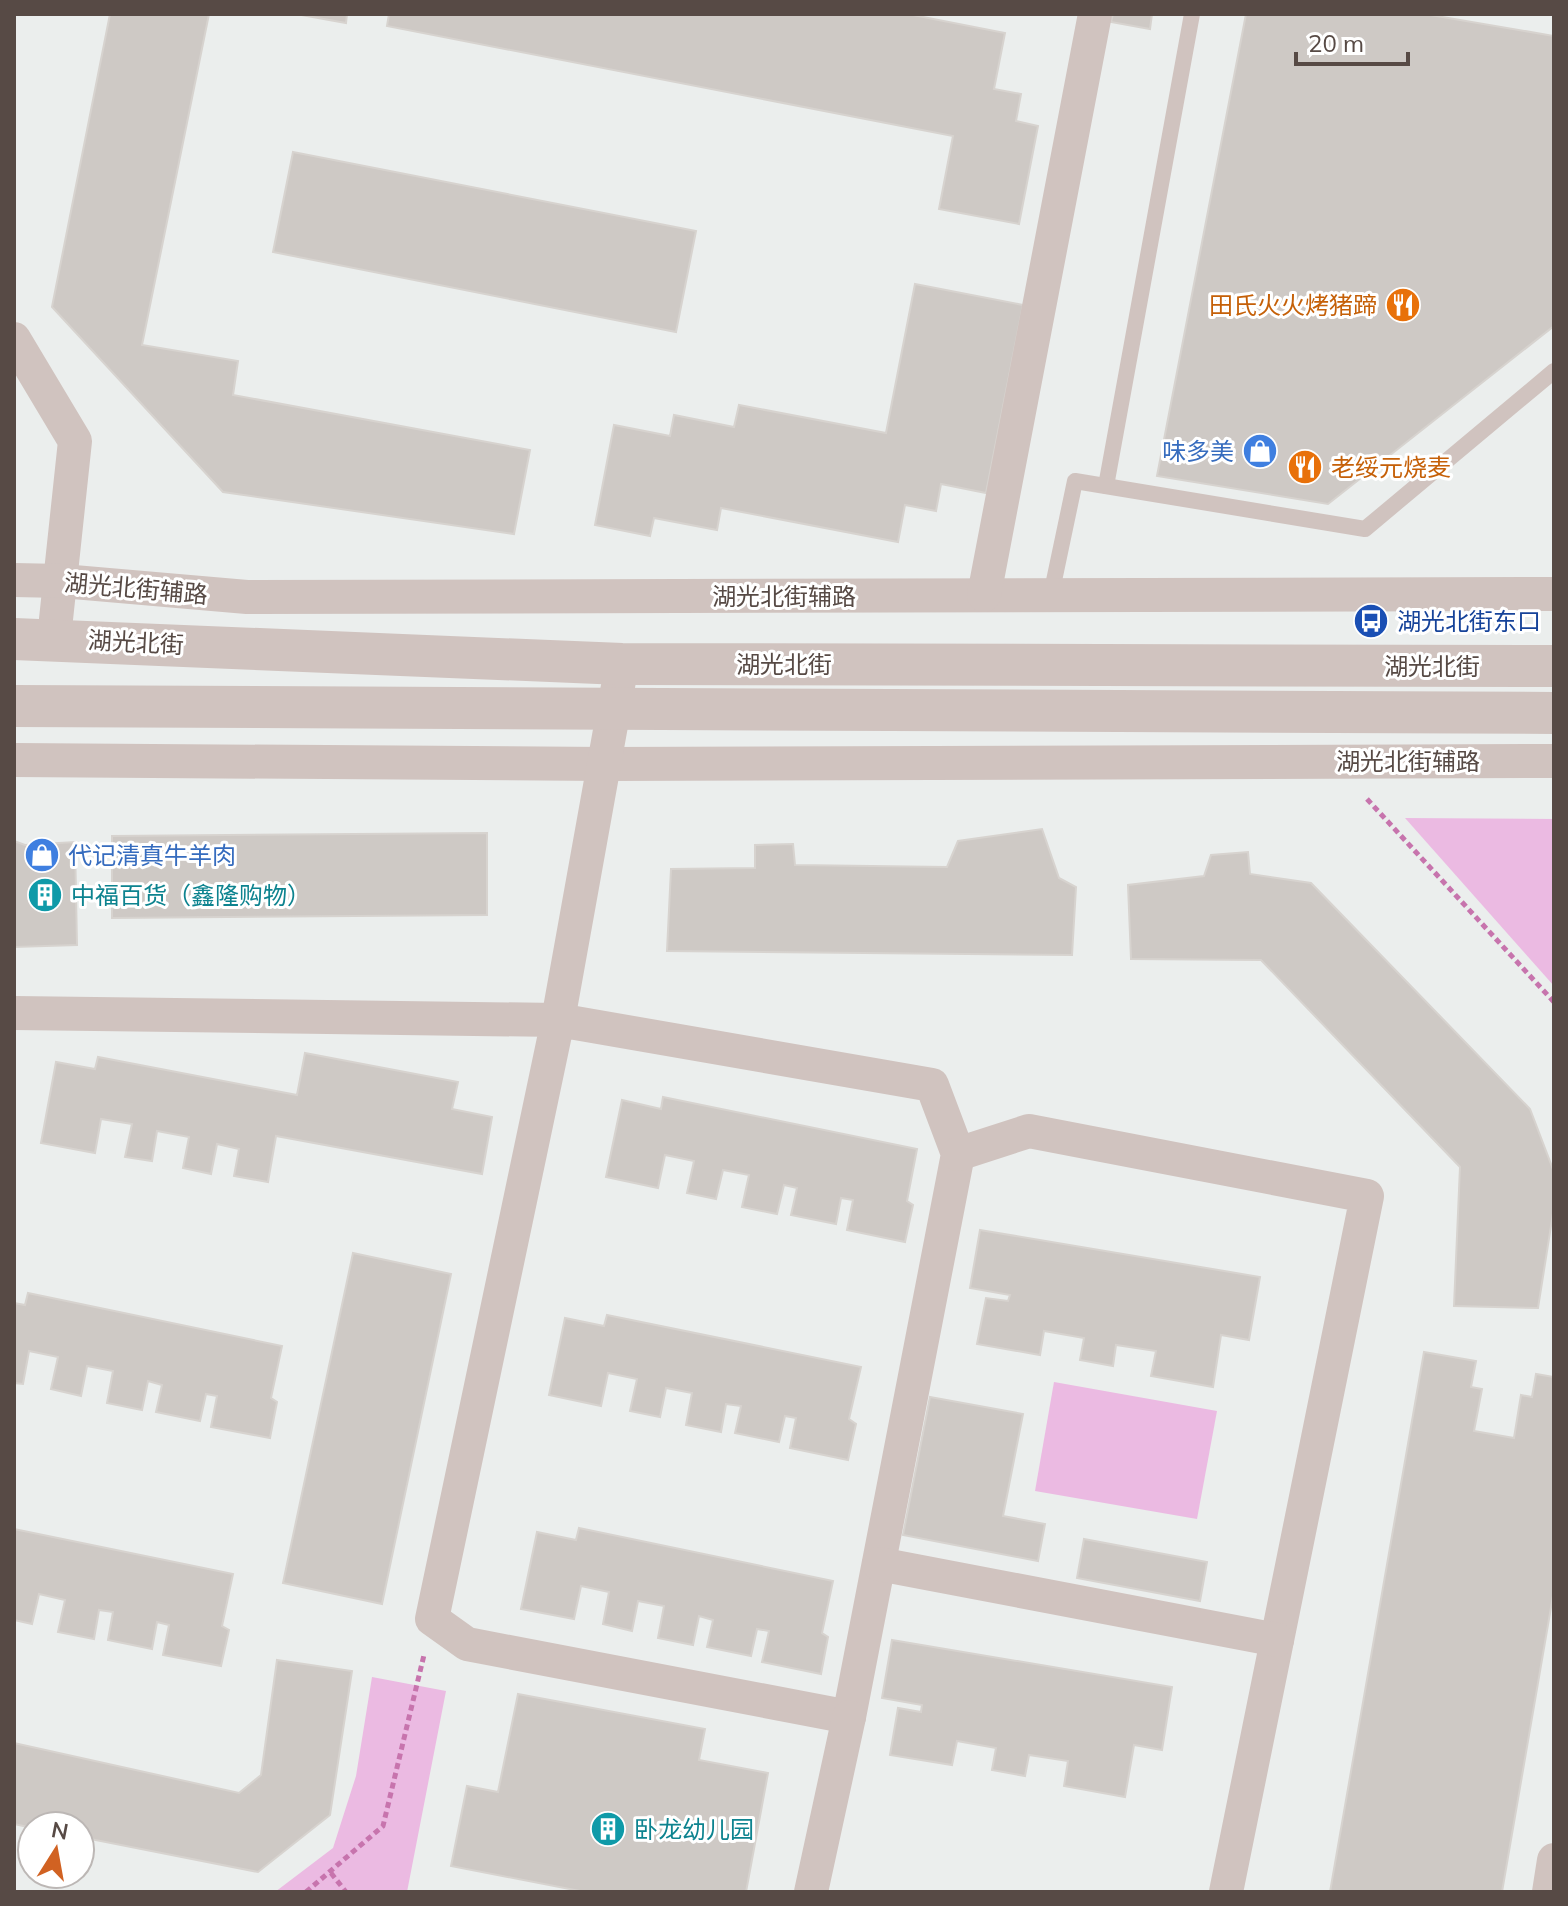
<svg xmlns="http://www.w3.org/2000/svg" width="1568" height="1906" font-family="Mulish,'Noto Sans SC',sans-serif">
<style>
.green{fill:#ebbae2}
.building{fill:#cec9c5;stroke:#d7d3cf;stroke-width:2}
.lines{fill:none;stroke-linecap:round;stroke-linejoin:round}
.path{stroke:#c774ad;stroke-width:5;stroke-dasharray:6 4;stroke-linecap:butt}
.service{stroke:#d0c3bf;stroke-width:16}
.minor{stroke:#d0c3bf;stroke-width:34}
.tertiary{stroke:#d0c3bf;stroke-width:42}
.labels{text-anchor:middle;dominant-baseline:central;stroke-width:6;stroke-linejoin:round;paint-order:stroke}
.food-label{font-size:24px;fill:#c56008;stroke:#fff;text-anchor:end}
.shop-label{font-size:24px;fill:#366cbe;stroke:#fff;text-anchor:end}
.street-label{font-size:24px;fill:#574a45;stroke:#fff}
.transit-label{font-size:24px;fill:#164399;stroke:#fff;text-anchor:start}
.culture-label{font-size:24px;fill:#0d838f;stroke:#fff;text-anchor:start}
</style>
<rect width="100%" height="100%" fill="#ebeeed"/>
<g class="green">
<polygon points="1405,818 1554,819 1554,986"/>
<polygon points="1054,1382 1217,1411 1197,1519 1035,1491"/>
<polygon points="372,1677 446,1691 407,1892 275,1892 333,1848 356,1776"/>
</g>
<g class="building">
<polygon points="110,14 209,14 142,345 238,361 233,395 530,450 514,534 223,492 52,307"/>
<polygon points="296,14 347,14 346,23"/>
<polygon points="389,14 908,14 1005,33 994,89 1021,94 1016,121 1038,126 1019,224 939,209 953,136 387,26"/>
<polygon points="1113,14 1152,14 1150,29 1111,22"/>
<polygon points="1246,14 1425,14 1554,36 1554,326 1328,504 1157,476"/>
<polygon points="293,152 696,231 676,332 273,252"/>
<polygon points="915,284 1023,305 986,493 941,484 936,511 905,505 898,542 721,508 717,530 654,518 650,536 595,525 614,425 670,436 674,415 734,427 739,405 886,433"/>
<polygon points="1042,829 1059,878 1076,887 1072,955 667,951 671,869 755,868 755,845 793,844 795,865 947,867 958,841"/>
<polygon points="487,833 487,915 112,918 112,836"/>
<polygon points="14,841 25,845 75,842 77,945 14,947"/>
<polygon points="1248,852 1250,874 1311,883 1530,1109 1554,1172 1554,1207 1538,1308 1454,1306 1460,1167 1261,960 1131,959 1128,885 1204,876 1211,855"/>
<polygon points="305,1053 458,1082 452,1109 492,1117 482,1174 276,1136 268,1182 234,1176 239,1149 217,1144 211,1174 183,1168 189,1137 157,1131 152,1161 125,1157 132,1124 101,1119 95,1153 41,1143 56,1062 95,1069 98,1057 297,1095"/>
<polygon points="663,1097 917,1149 907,1201 913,1205 905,1242 847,1230 853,1200 841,1198 836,1224 791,1215 797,1188 784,1185 777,1214 742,1207 749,1175 723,1170 716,1199 687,1193 694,1161 665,1155 658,1188 606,1177 622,1100 661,1109"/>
<polygon points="980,1230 1260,1277 1249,1340 1221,1335 1213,1387 1151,1376 1156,1351 1116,1345 1113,1366 1080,1360 1084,1338 1044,1331 1040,1355 977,1344 986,1298 1008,1301 1010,1295 970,1288"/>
<polygon points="353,1253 451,1274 382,1604 283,1583"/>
<polygon points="28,1293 282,1346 271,1398 277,1402 270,1438 211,1427 217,1396 206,1394 200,1421 156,1412 162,1385 148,1381 142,1410 107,1403 113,1371 87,1366 81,1396 51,1389 58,1357 29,1351 23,1384 14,1383 14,1303 25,1305"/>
<polygon points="607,1315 861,1367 849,1419 856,1424 848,1460 790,1448 796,1418 785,1416 779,1442 735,1433 741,1406 726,1404 721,1432 686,1425 692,1393 666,1388 660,1417 630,1411 637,1379 608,1373 601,1406 549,1395 565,1318 604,1326"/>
<polygon points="1424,1352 1476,1361 1471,1387 1482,1389 1474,1431 1514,1438 1521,1395 1532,1397 1536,1374 1554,1377 1554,1590 1502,1892 1330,1892"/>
<polygon points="930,1397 1023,1414 1003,1516 1045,1524 1038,1561 903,1535"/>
<polygon points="579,1528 833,1581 822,1633 828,1637 821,1674 762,1662 769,1631 757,1629 751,1656 707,1647 713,1620 699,1616 693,1645 658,1638 664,1606 638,1601 632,1631 603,1624 609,1592 581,1586 574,1619 521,1609 537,1532 576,1540"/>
<polygon points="14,1529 233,1574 222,1626 229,1630 221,1666 163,1655 169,1625 157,1622 152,1649 108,1640 113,1612 99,1610 94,1639 58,1632 65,1600 39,1594 32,1624 14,1620"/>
<polygon points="1084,1539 1207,1562 1200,1601 1077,1578"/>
<polygon points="892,1640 1172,1687 1162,1750 1134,1745 1125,1797 1064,1786 1068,1761 1029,1755 1025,1776 992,1770 996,1748 957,1741 952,1765 890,1755 898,1708 921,1712 922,1705 882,1698"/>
<polygon points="277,1660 352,1671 330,1815 258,1872 80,1837 80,1826 32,1828 14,1824 14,1743 239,1793 261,1775"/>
<polygon points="518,1694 705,1729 699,1760 768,1773 746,1892 585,1892 451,1866 467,1786 498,1792"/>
</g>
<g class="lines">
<g class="path">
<polyline points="1367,799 1554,1002"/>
<polyline points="331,1873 346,1892"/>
<polyline points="306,1892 383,1826 424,1655"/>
</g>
<g class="service">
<polyline points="1106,486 1192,14"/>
<polyline points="1051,595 1075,481 1365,529 1554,371"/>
</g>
<g class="minor">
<polyline points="14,339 75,441 54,638"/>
<polyline points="14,580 62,581 247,597 1554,594"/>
<polyline points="984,595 1095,14"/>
<polyline points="14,760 606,764 1554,761"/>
<polyline points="14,1013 558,1020 932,1085 958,1154 849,1717 467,1644 432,1619 558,1020 622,664"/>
<polyline points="958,1154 1029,1131 1367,1196 1226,1892"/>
<polyline points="879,1564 1277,1640"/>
<polyline points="811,1892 849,1717"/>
<polyline points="1549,1892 1554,1860"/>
</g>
<g class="tertiary">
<polyline points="14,639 622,664 1554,666"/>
<polyline points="14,706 1554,713"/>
</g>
</g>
<defs>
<g id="restaurant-disc" transform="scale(1.8)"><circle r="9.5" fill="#e8710a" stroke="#fff"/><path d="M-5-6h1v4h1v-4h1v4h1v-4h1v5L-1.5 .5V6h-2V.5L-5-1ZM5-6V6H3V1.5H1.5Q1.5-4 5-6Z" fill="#fff"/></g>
<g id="shop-disc" transform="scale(1.8)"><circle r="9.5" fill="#3f7fe0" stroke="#fff"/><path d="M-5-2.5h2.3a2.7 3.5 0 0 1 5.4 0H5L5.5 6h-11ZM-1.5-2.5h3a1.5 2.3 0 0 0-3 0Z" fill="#fff"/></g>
<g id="bus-disc" transform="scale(1.8)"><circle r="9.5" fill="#1a4fb4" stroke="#fff"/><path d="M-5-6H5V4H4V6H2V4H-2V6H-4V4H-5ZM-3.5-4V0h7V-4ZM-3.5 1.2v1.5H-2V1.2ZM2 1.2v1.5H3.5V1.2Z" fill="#fff"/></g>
<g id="building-disc" transform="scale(1.8)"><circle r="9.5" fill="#0f9aa8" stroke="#fff"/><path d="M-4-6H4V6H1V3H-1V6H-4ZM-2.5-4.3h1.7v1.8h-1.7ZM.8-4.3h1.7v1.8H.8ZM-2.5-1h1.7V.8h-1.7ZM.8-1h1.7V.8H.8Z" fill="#fff"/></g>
</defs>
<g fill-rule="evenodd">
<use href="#restaurant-disc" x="1403" y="305"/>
<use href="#shop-disc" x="1260" y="451"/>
<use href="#restaurant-disc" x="1305" y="467"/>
<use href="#bus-disc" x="1371" y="621"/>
<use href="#shop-disc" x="42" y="855"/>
<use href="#building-disc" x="45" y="895"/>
<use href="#building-disc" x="608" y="1829"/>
</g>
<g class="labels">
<g class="food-label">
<text x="1377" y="305">田氏火火烤猪蹄</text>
<text x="1331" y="467" text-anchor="start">老绥元烧麦</text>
</g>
<g class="shop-label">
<text x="1234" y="451">味多美</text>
<text x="68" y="855" text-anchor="start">代记清真牛羊肉</text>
</g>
<g class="street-label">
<text transform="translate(136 588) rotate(5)">湖光北街辅路</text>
<text x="784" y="596">湖光北街辅路</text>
<text transform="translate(136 642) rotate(3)">湖光北街</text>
<text x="784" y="664">湖光北街</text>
<text x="1432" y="666">湖光北街</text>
<text x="1408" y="761">湖光北街辅路</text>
</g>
<g class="transit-label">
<text x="1397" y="621">湖光北街东口</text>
</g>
<g class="culture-label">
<text x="71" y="895">中福百货（鑫隆购物）</text>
<text x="634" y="1829">卧龙幼儿园</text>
</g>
</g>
<rect width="1568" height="1906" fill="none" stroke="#574a45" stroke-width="32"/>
<g transform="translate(56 1850) rotate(11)"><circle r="38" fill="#ffffff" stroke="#bcb7b5" stroke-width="2"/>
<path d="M0-6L14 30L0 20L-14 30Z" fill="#d16222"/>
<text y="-12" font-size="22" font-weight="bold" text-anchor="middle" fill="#574a45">N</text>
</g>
<path d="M1296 52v12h112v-12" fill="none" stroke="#574a45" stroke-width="4"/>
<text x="1308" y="52" font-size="24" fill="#574a45" stroke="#ffffff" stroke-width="6" paint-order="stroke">20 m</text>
</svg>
